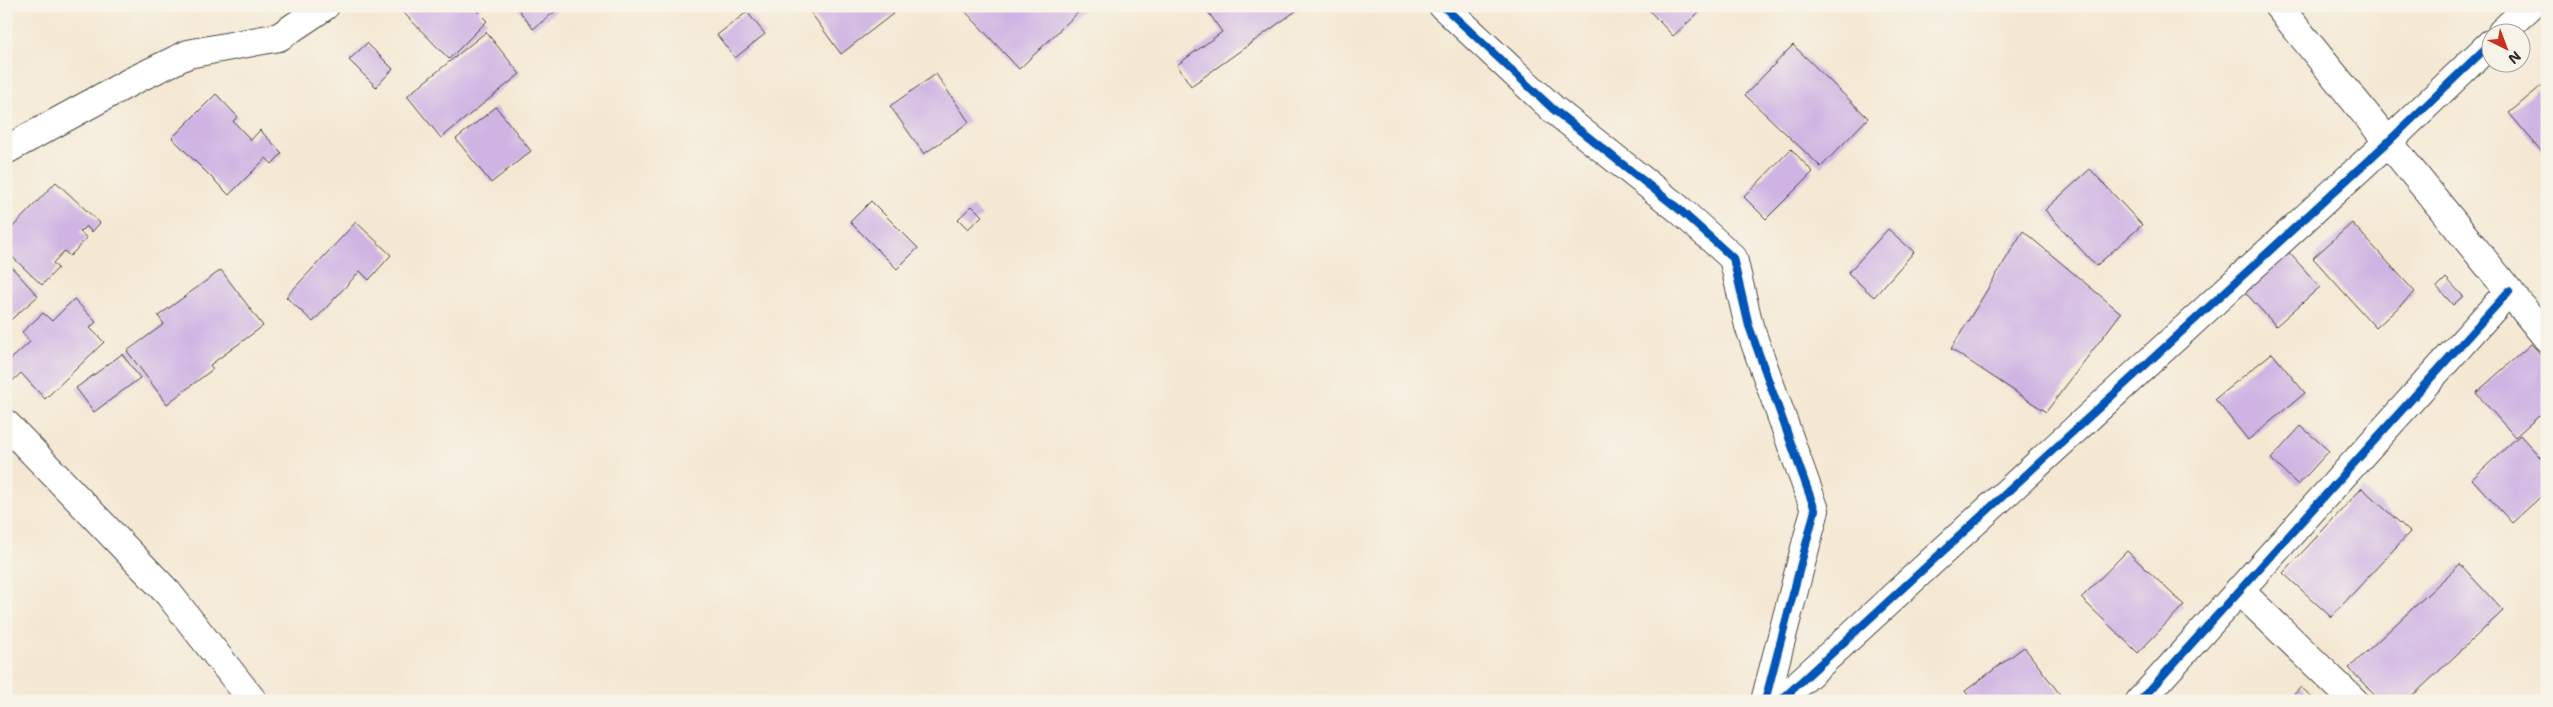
<svg xmlns="http://www.w3.org/2000/svg" width="2553" height="707" font-family="'Shantell Sans',sans-serif">
<style>
.building{fill:#cfb4e3}
.lines{fill:none;stroke-linecap:round;stroke-linejoin:round}
.minor-casing{stroke:#494744;stroke-width:30}
.minor{stroke:#fff;stroke-width:28}
.cycleway-casing{stroke:#f7f3e8;stroke-width:11}
.cycleway{stroke:#0057b8;stroke-width:8}
</style>
<rect width="100%" height="100%" fill="#f7f3e8"/>
<filter id="ink" filterUnits="userSpaceOnUse"><feTurbulence type="fractalNoise" baseFrequency=".02" numOctaves="2"/><feDisplacementMap in="SourceGraphic" scale="10" xChannelSelector="R" yChannelSelector="G"/><feConvolveMatrix kernelMatrix="1 2 1 2 8 2 1 2 1" color-interpolation-filters="sRGB"/></filter>
<filter id="wash" filterUnits="userSpaceOnUse"><feTurbulence type="fractalNoise" baseFrequency=".0096" numOctaves="4" result="noise"/><feDisplacementMap in="SourceGraphic" scale="20" xChannelSelector="R" yChannelSelector="G"/><feGaussianBlur stdDeviation="1.12" result="paint"/><feColorMatrix in="noise" values="0 0 0 0 0 0 0 0 0 0 0 0 0 0 0 0 0 1.4 0 .05"/><feComposite in="paint" operator="in"/></filter>
<g filter="url(#wash)">
<rect width="100%" height="100%" fill="#f4e8d3"/>
<g id="blocks">
<g class="building">
<polygon points="397,6 483,6 477,11 487,21 449,59"/>
<polygon points="516,6 562,6 533,29"/>
<polygon points="806,6 889,6 894,13 841,54"/>
<polygon points="969,6 1085,6 1019,69 964,10"/>
<polygon points="1204,6 1303,6 1191,86 1177,65 1222,32"/>
<polygon points="1645,6 1706,6 1673,36"/>
<polygon points="747,12 765,34 735,58 717,35"/>
<polygon points="486,32 520,74 441,138 407,96"/>
<polygon points="367,43 393,69 376,87 349,60"/>
<polygon points="1793,45 1868,118 1821,167 1745,95"/>
<polygon points="936,74 969,122 924,154 890,106"/>
<polygon points="2547,81 2547,158 2509,113"/>
<polygon points="216,94 238,117 233,121 251,140 260,130 282,153 272,164 266,158 229,195 172,138"/>
<polygon points="496,107 531,151 491,183 456,139"/>
<polygon points="1791,149 1813,172 1766,219 1744,197"/>
<polygon points="2090,169 2142,225 2096,266 2045,210"/>
<polygon points="56,182 100,223 92,232 86,226 80,232 87,238 70,256 64,251 53,263 58,268 42,285 6,251 6,234"/>
<polygon points="871,201 918,248 897,269 850,222"/>
<polygon points="972,206 982,216 968,229 958,219"/>
<polygon points="356,222 391,255 369,280 360,271 313,322 286,297"/>
<polygon points="2352,223 2415,292 2376,328 2313,258"/>
<polygon points="1888,229 1914,252 1874,297 1848,273"/>
<polygon points="2023,231 2121,313 2046,412 1951,349"/>
<polygon points="2285,248 2320,287 2276,326 2241,288"/>
<polygon points="6,261 38,296 6,324"/>
<polygon points="221,270 263,326 210,365 213,369 167,404 127,351 164,324 158,316"/>
<polygon points="2446,278 2463,296 2453,305 2437,287"/>
<polygon points="74,299 96,322 90,328 104,342 45,399 21,373 6,387 6,358 9,361 30,342 22,332 43,313 52,321"/>
<polygon points="2531,344 2547,361 2547,409 2515,437 2476,393"/>
<polygon points="2272,353 2305,393 2248,440 2215,399"/>
<polygon points="122,354 140,378 94,412 76,388"/>
<polygon points="2301,426 2329,451 2298,485 2271,459"/>
<polygon points="2520,435 2547,465 2547,491 2512,523 2472,479"/>
<polygon points="2362,488 2410,532 2331,617 2283,573"/>
<polygon points="2127,551 2184,605 2138,653 2081,598"/>
<polygon points="2460,564 2503,611 2407,701 2380,701 2349,668"/>
<polygon points="2024,647 2065,701 1972,701 1965,691"/>
<polygon points="2301,687 2316,701 2288,701"/>
</g>
</g>
</g>
<g filter="url(#ink)">
<use href="#blocks" fill-opacity="0" stroke="#494744" stroke-width="1"/>
<g class="lines">
<g class="minor-casing">
<g id="minor">
<polyline points="1443,6 1553,109 1680,210 1733,258 1749,326 1815,510 1765,701"/>
<polyline points="2278,6 2547,338"/>
<polyline points="2502,32 2530,6"/>
<polyline points="6,150 132,81 188,54 279,37 325,6"/>
<polyline points="6,424 168,593 253,701"/>
<polyline points="2239,590 2354,701"/>
<polyline points="1780,701 2388,142 2490,44"/>
<polyline points="2140,701 2509,291"/>
</g>
</g>
<use href="#minor" class="minor"/>
<g class="cycleway-casing">
<g id="cycleway">
<polyline points="1443,6 1553,109 1680,210 1733,258 1749,326 1815,510 1765,701"/>
<polyline points="1780,701 2388,142 2490,44"/>
<polyline points="2140,701 2509,291"/>
</g>
</g>
<use href="#cycleway" class="cycleway"/>
</g>
</g>
<rect width="2553" height="707" fill="none" stroke="#f7f3e8" stroke-width="25"/>
<g transform="translate(2506 48) rotate(138)"><circle r="24" fill="#f7f3e8" stroke="#a5a39c"/>
<path d="M0-4L9 19L0 12L-9 19Z" fill="#c8321e"/>
<text y="-8" font-size="14" font-weight="bold" text-anchor="middle" fill="#2b2b2b">N</text>
</g>
</svg>
